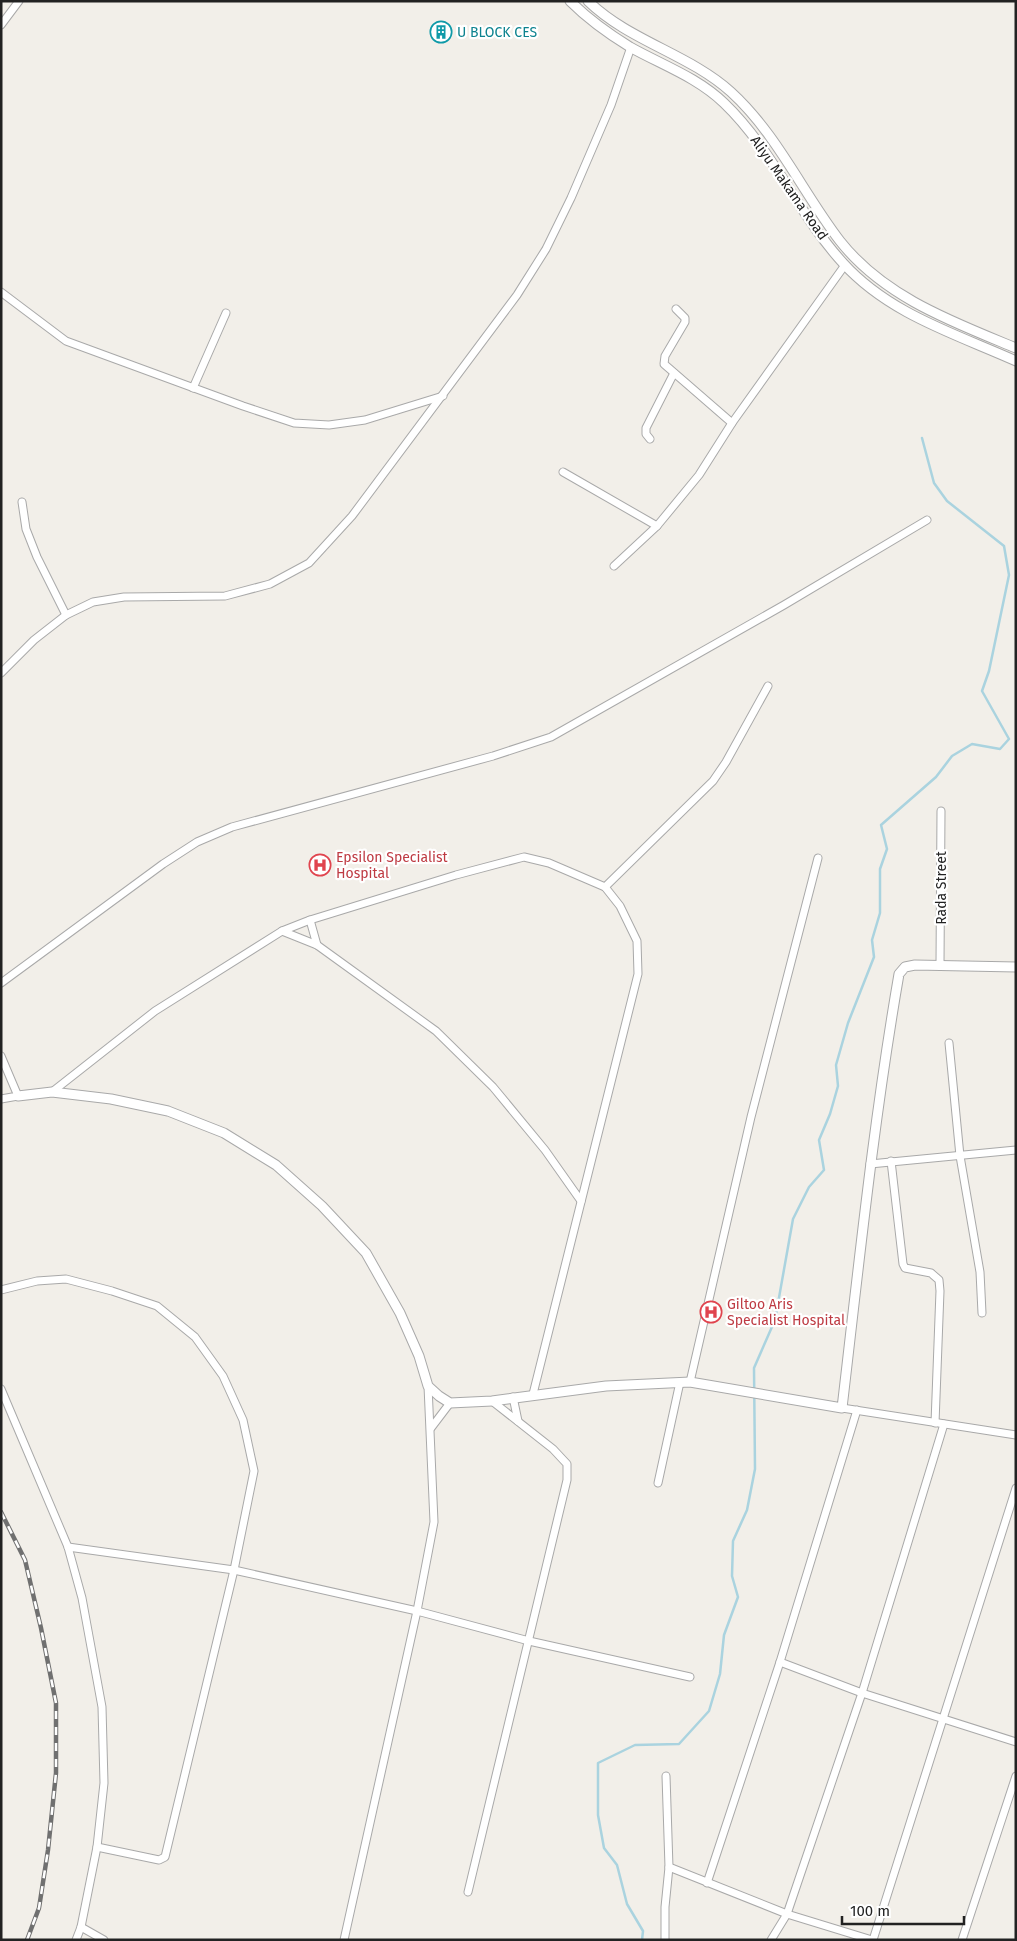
<svg xmlns="http://www.w3.org/2000/svg" width="1017" height="1941" font-family="'Fira Sans',sans-serif">
<style>
.lines{fill:none;stroke-linecap:round;stroke-linejoin:round}
.stream{stroke:#aad3df;stroke-width:2.5}
.minor-casing{stroke:#a9a9a9;stroke-width:9}
.tertiary-casing{stroke:#a9a9a9;stroke-width:11}
.minor{stroke:#fff;stroke-width:7}
.tertiary{stroke:#fff;stroke-width:9}
.rail-casing{stroke:#707070;stroke-width:4.5}
.rail{stroke:#fff;stroke-width:2.5;stroke-dasharray:8;stroke-linecap:butt}
.labels{text-anchor:middle;dominant-baseline:central;stroke-width:4.5;stroke-linejoin:round;paint-order:stroke}
.culture-label{font-size:14px;fill:#0d838f;stroke:#fff;text-anchor:start}
.street-label{font-size:14px;fill:#222;stroke:#fff}
.health-label{font-size:14px;fill:#be3a42;stroke:#fff;text-anchor:start}
</style>
<rect width="100%" height="100%" fill="#f2efe9"/>
<g class="lines">
<polyline class="stream" points="642,1940 643,1931 627,1904 617,1865 604,1848 598,1815 598,1763 635,1745 679,1744 709,1711 720,1674 724,1635 738,1597 732,1576 733,1541 747,1510 755,1469 754,1368 775,1320 793,1219 809,1187 824,1170 819,1140 830,1114 838,1086 836,1065 848,1023 874,957 872,940 880,913 880,869 887,849 881,825 936,777 952,756 972,744 1000,749 1009,739 982,691 989,671 1009,575 1004,546 947,501 934,483 922,438"/>
<g class="minor-casing">
<g id="minor">
<polyline points="1,25 19,1"/>
<polyline points="1,292 66,341 243,406 294,423 329,425 365,420 443,396"/>
<polyline points="676,309 685,318 685,322 665,356 664,364 732,423"/>
<polyline points="193,388 226,313"/>
<polyline points="650,439 646,434 646,428 674,373"/>
<polyline points="563,472 657,526"/>
<polyline points="22,502 26,529 37,557 66,615"/>
<polyline points="614,566 657,526 699,475 732,423 845,265"/>
<polyline points="1,673 34,640 66,615 93,602 124,597 225,596 270,584 309,563 352,516 517,295 546,249 571,198 611,105 631,47"/>
<polyline points="605,887 713,781 726,762 768,686"/>
<polyline points="310,920 317,945"/>
<polyline points="282,931 317,945 436,1031 493,1087 545,1150 581,1201"/>
<polyline points="940,964 941,811"/>
<polyline points="1,983 163,864 197,842 232,827 493,756 551,737 784,605 927,520"/>
<polyline points="949,1043 960,1156 980,1272 982,1313"/>
<polyline points="1,1056 18,1096 1,1099"/>
<polyline points="52,1092 155,1011 282,931 310,920 456,875 524,857 549,863 605,887 620,906 637,941 638,974 533,1394"/>
<polyline points="891,1161 903,1264 905,1268 931,1273 939,1280 940,1291 935,1423"/>
<polyline points="870,1164 1016,1150"/>
<polyline points="1,1290 37,1281 66,1279 112,1291 157,1306 195,1337 223,1376 243,1420 254,1471 234,1570 165,1857 159,1860 97,1847"/>
<polyline points="690,1382 751,1117 818,858"/>
<polyline points="1,1389 68,1547 82,1598 102,1707 104,1783 97,1847 81,1927 76,1940"/>
<polyline points="513,1397 518,1421"/>
<polyline points="842,1408 1016,1435"/>
<polyline points="431,1428 450,1403"/>
<polyline points="658,1483 680,1382"/>
<polyline points="68,1547 234,1570 417,1611 529,1641 690,1677"/>
<polyline points="780,1662 862,1693 1016,1742"/>
<polyline points="669,1867 787,1914 872,1940"/>
<polyline points="707,1883 780,1662 857,1410"/>
<polyline points="468,1892 567,1480 567,1464 553,1449 492,1401"/>
<polyline points="81,1927 104,1940"/>
<polyline points="344,1940 417,1611 434,1522 428,1386"/>
<polyline points="665,1940 665,1907 669,1867 666,1776"/>
<polyline points="771,1940 787,1914 862,1693 944,1424"/>
<polyline points="873,1940 1016,1488"/>
<polyline points="962,1940 1016,1776"/>
</g>
</g>
<g class="tertiary-casing">
<g id="tertiary">
<path d="M570,1C588,19 609,34 630,47C662,65 697,77 724,103C773,150 798,214 843,263C889,314 956,334 1016,361"/>
<path d="M588,1C629,41 689,54 731,92C777,134 803,193 840,241C884,297 953,322 1016,348"/>
<path d="M18,1096L52,1092L111,1099L168,1111L224,1133L276,1165L322,1206L366,1253L400,1313L419,1356L428,1386L439,1396L450,1403L492,1401L606,1386L690,1382L842,1408C859,1263 874,1118 899,974L905,967L915,965L1016,967"/>
</g>
</g>
<use href="#minor" class="minor"/>
<use href="#tertiary" class="tertiary"/>
<g class="rail-casing">
<polyline id="rail" points="1,1512 25,1560 41,1628 56,1703 56,1773 48,1850 39,1908 27,1940"/>
</g>
<use href="#rail" class="rail"/>
</g>
<defs>
<g id="building-ring" transform="scale(1.125)"><circle r="9.5" fill="#fff" stroke="#0f9aa8" stroke-width="1.5"/><path d="M-4-6H4V6H1V3H-1V6H-4ZM-2.5-4.3h1.7v1.8h-1.7ZM.8-4.3h1.7v1.8H.8ZM-2.5-1h1.7V.8h-1.7ZM.8-1h1.7V.8H.8Z" fill="#0f9aa8"/></g>
<g id="hospital-ring" transform="scale(1.125)"><circle r="9.5" fill="#fff" stroke="#e0444e" stroke-width="1.5"/><path d="M-5-5h3v3.5h4V-5h3V5h-3V1.5h-4V5h-3Z" fill="#e0444e"/></g>
</defs>
<g fill-rule="evenodd">
<use href="#building-ring" x="441" y="32"/>
<use href="#hospital-ring" x="320" y="865"/>
<use href="#hospital-ring" x="711" y="1312"/>
</g>
<g class="labels">
<g class="culture-label">
<text x="457" y="32">U BLOCK CES</text>
</g>
<g class="street-label">
<text transform="translate(789 188) rotate(55)">Aliyu Makama Road</text>
<text transform="translate(941 888) rotate(-90)">Rada Street</text>
</g>
<g class="health-label">
<text x="336" y="857">Epsilon Specialist<tspan x="336" dy="16">Hospital</tspan></text>
<text x="727" y="1304">Giltoo Aris<tspan x="727" dy="16">Specialist Hospital</tspan></text>
</g>
</g>
<rect width="1017" height="1941" fill="none" stroke="#222222" stroke-width="5"/>
<path d="M842 1916v8h122v-8" fill="none" stroke="#222222" stroke-width="2.5"/>
<text x="850" y="1916" font-size="15" fill="#222222" stroke="#ffffff" stroke-width="4" paint-order="stroke">100 m</text>
</svg>
